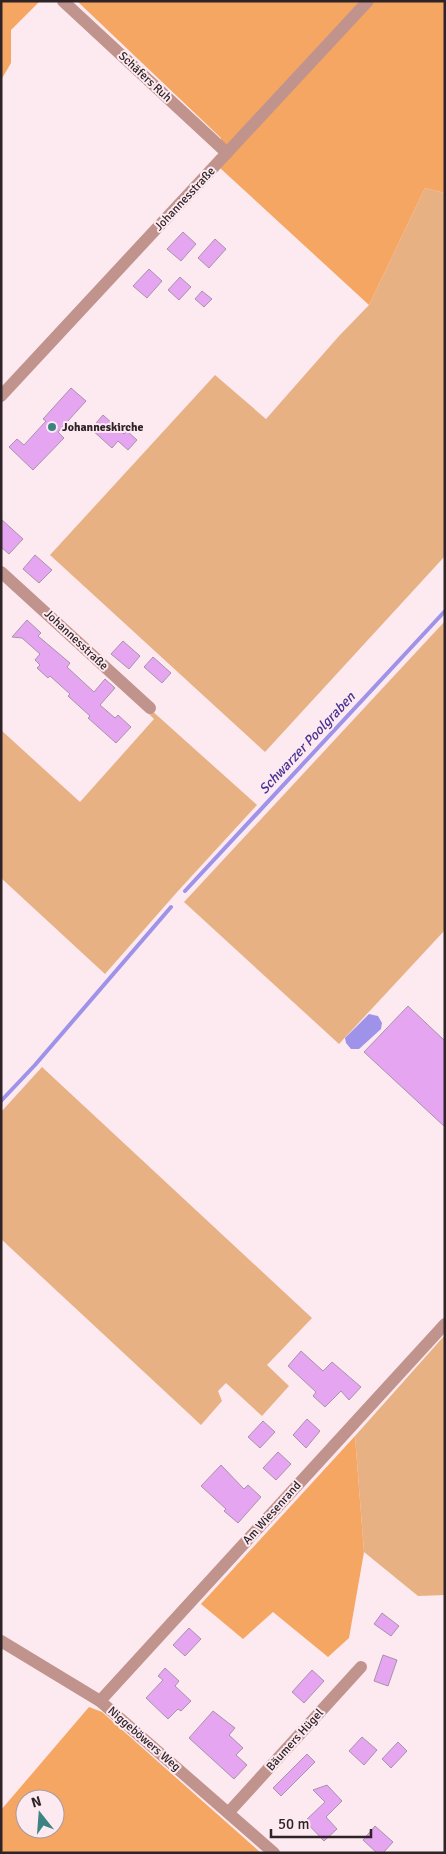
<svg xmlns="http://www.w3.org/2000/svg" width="446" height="1854" font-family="Signika,sans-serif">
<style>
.green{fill:#e8b184}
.forest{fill:#f5a663;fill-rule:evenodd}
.water{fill:#9e92e9}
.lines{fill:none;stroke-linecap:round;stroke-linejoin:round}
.stream{stroke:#9e92e9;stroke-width:4}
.building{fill:#e6a5f1;stroke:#a694a9}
.minor{stroke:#c1938d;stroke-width:12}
.poi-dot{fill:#3c8481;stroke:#fceaf0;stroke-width:2}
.labels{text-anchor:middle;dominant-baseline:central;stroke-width:4;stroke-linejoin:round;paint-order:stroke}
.street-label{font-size:12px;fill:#2e2327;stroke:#fceaf0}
.poi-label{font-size:12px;font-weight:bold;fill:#2e2327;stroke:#fceaf0;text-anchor:start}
.water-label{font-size:14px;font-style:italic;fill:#493093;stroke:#fceaf0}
</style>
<rect width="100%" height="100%" fill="#fceaf0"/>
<g class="green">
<polygon points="425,188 445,193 445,556 265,752 50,555 215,375 266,419 339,336 369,305"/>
<polygon points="445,621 445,930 339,1044 184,902"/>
<polygon points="150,709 257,805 178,891 105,974 1,878 1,730 80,802 154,719 147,712"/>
<polygon points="42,1067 312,1318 267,1365 289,1386 262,1416 226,1383 218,1391 222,1401 201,1425 1,1239 1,1112"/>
<polygon points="445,1335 445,1595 418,1596 364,1552 355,1436"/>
</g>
<g class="forest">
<polygon points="1,1 40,1 11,30 11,63 1,80"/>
<polygon points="77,1 445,1 445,193 425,188 369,305 220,168 221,138"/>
<polygon points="355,1436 364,1552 349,1638 328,1657 273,1612 243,1639 201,1604"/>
<path d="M89,1707L102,1712L261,1853H1V1810ZM25,1799H55V1829H25Z"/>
</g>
<polygon class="water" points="369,1014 378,1016 382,1023 381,1029 359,1049 351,1049 346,1043 345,1038"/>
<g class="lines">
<g class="stream">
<polyline points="185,891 445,611"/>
<polyline points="1,1101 35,1065 171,907"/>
</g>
</g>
<g class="building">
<polygon points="183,232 196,244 181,261 167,249"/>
<polygon points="215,239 226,249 209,268 198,258"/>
<polygon points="149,269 162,281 147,298 133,286"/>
<polygon points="180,277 191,287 179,300 168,290"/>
<polygon points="202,291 212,299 204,307 195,299"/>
<polygon points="71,388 86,401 58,432 64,438 33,470 9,447 17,439 24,445 46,421 43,419"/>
<polygon points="103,415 124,434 127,431 137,440 128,450 118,441 112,448 91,429"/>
<polygon points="1,519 23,539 9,554 1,547"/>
<polygon points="35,555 52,570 39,583 23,569"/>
<polygon points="27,620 41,633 38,636 70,663 67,667 94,692 105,679 115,688 100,705 115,718 118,715 131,727 116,743 88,718 90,716 68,696 70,694 50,676 48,678 37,668 40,665 35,660 40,654 22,638 12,637"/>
<polygon points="123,641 140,656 129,669 111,654"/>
<polygon points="153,657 171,673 162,683 144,667"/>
<polygon points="408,1006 445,1041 445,1127 364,1052"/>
<polygon points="301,1351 323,1371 332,1362 361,1387 349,1400 341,1391 325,1407 313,1396 316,1392 288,1366"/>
<polygon points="307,1419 320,1431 306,1448 293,1435"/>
<polygon points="263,1421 275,1432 260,1448 248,1437"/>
<polygon points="278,1452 291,1464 276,1480 263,1468"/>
<polygon points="221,1465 244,1489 248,1485 261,1497 238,1523 224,1511 226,1509 201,1486"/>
<polygon points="382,1613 399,1626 391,1636 374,1624"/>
<polygon points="189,1628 201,1639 185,1656 173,1645"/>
<polygon points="383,1655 397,1660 388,1686 374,1681"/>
<polygon points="165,1668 179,1681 175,1686 191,1701 181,1711 178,1709 168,1719 146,1698 163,1680 158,1676"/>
<polygon points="312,1670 324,1681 304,1703 292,1692"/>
<polygon points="213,1711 235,1728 229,1735 243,1748 236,1755 247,1765 234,1779 189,1738"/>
<polygon points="362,1737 377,1750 364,1765 349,1751"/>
<polygon points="398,1742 407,1751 391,1768 382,1759"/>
<polygon points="307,1754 315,1762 281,1796 273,1788"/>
<polygon points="327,1785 342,1801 326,1817 337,1829 324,1841 305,1821 325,1802 313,1790"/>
<polygon points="375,1826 393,1842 383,1853 377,1853 363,1840"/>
</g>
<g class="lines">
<g class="minor">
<polyline points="63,1 227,153"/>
<polyline points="1,396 368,1"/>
<polyline points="1,572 150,708"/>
<polyline points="1,1641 100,1701 274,1853"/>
<polyline points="100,1701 445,1324"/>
<polyline points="229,1812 361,1667"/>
</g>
</g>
<circle class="poi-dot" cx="52" cy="427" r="5"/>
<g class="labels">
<g class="street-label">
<text transform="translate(145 77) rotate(43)">Schäfers Ruh</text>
<text transform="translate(185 199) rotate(-47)">Johannesstraße</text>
<text transform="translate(76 640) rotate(43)">Johannesstraße</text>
<text transform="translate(272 1513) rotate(-48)">Am Wiesenrand</text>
<text transform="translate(144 1739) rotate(41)">Niggeböwers Weg</text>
<text transform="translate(295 1740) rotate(-48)">Bäumers Hügel</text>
</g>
<g class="poi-label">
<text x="62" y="427">Johanneskirche</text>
</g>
<g class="water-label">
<text transform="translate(307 743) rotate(-47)">Schwarzer Poolgraben</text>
</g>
</g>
<rect width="446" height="1854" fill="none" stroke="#2e2327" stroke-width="5"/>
<g transform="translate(40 1814) rotate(343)"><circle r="24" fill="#fceaf0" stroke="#aa9aa0"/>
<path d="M0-4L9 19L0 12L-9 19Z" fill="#3c8481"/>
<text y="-8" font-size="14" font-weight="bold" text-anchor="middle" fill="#2e2327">N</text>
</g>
<path d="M271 1829v8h100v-8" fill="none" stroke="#2e2327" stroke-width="2.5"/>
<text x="278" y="1829" font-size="15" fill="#2e2327" stroke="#fceaf0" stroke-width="4" paint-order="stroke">50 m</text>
</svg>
